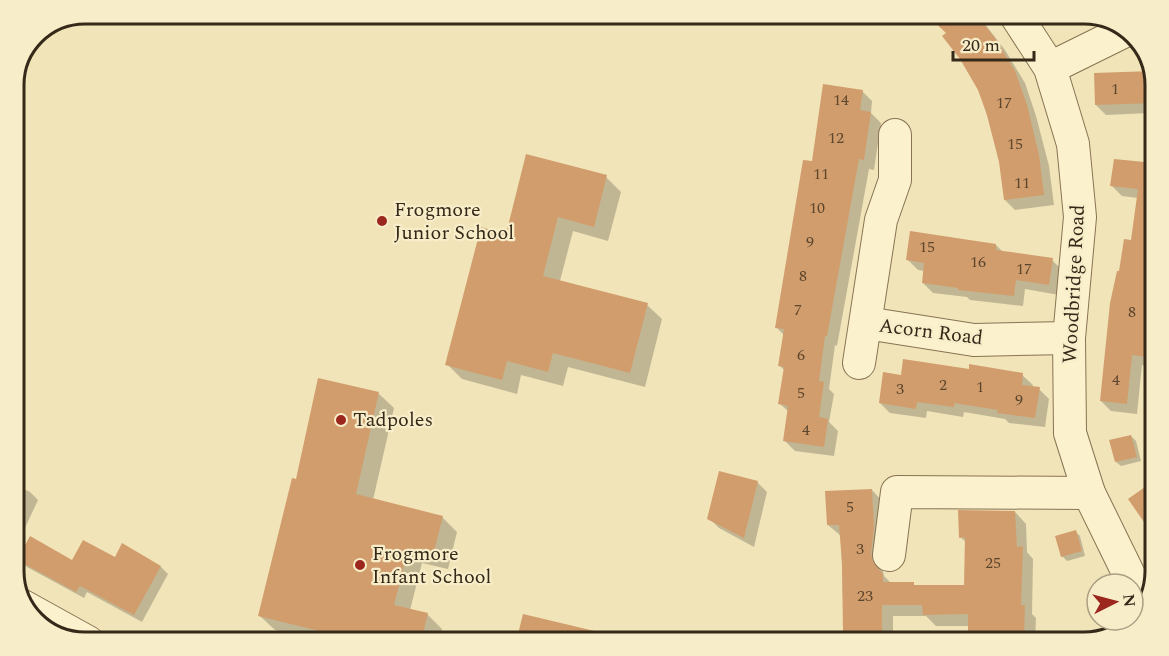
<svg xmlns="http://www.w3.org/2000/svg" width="1169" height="656" font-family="Spectral,serif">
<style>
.shadow{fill:#0003}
.building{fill:#d29d6c}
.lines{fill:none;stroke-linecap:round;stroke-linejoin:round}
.minor-casing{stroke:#887353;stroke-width:34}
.minor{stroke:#fbf1cc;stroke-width:32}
.poi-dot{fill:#9b271f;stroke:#f8edc9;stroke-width:2}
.labels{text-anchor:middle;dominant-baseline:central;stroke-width:4.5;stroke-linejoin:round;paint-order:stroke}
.number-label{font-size:16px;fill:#5c462e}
.poi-label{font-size:20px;fill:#352919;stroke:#f8edc9;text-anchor:start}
.street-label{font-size:20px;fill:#352919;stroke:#f8edc9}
.rim{fill:none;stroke:#352919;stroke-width:3}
</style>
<rect width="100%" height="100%" fill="#f1e4b9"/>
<g class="shadow">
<polygon points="927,14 977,14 1005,50 1025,83 1036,116 1049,166 1054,205 1015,210 1005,200 1000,161 980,90 948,34"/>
<polygon points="1145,70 1152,70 1155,80 1155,119 1149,113 1106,115 1096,105 1145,73"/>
<polygon points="862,91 872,101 871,113 881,123 874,170 869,169 837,346 835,345 829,389 834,394 829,422 838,431 834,456 795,451 784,440 789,412 780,404 785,371 780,366 784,335 777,328 813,163"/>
<polygon points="1150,165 1155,170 1155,366 1142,365 1137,414 1111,411 1101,401 1120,273 1133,242 1138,198 1122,196 1112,186"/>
<polygon points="606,177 621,192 608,241 573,231 560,281 647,305 662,319 645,387 568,367 563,386 521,375 517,394 462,379 447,364 507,236"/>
<polygon points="996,245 1003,252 1052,260 1062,270 1059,295 1025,289 1023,306 970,300 967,297 933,293 923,283 925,271 918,270 908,260"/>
<polygon points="970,371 1022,375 1033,385 1032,388 1039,389 1049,399 1045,427 1009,423 1005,419 964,412 963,417 927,411 926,418 890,413 880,403 902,377"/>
<polygon points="320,380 379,394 394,408 373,500 442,517 457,532 448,569 422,563 410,610 427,614 442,629 439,642 323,642 275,630 260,616 297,481"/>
<polygon points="1131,436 1136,441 1141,461 1121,466 1116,462"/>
<polygon points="757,482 767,492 754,547 719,528 709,518"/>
<polygon points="14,484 30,492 38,500 24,530 14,525"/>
<polygon points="1149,487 1155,493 1155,535 1153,532"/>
<polygon points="872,490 883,502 882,566 884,576 891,583 913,584 916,586 965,586 967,543 960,537 1015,512 1026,524 1027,552 1033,559 1032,614 1036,618 1035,642 977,642 969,634 969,626 936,626 926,616 893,616 893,642 854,642 844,633 841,536 828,525"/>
<polygon points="1075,531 1080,536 1085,556 1067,561 1062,556"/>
<polygon points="122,546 161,567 168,574 142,622 87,592 84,598 27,567 19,559 73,562 115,559"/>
<polygon points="524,616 593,640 592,642 518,642"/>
<polygon points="714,641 748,641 749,642 714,642"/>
</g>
<g class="building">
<polygon points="926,14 976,14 995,38 1015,71 1027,105 1039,155 1044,195 1004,200 999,162 987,115 978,90 960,59 942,36 946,33"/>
<polygon points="1152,71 1155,80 1155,103 1095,105 1094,73"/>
<polygon points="823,84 863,90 860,110 871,112 864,160 859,159 827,336 825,336 819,381 824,382 819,417 828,419 824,447 783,441 788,406 778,404 784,367 778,366 784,329 775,328 803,160 812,161"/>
<polygon points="526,154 607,175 594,227 558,217 543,276 648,303 630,373 553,353 548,372 507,361 502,380 445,365 481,227 506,234"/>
<polygon points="1114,159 1155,163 1155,344 1154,358 1132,355 1127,404 1100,401 1110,303 1117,271 1119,271 1124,239 1131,240 1138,189 1110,186"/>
<polygon points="910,231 996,244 996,250 1053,258 1049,285 1016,280 1014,296 958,290 958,288 922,283 924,263 906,260"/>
<polygon points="903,359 969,369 969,364 1023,373 1022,385 1040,387 1035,418 997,413 998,410 954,403 954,407 917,402 916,409 879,403 883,372 901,375"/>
<polygon points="318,378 379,392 356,494 443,516 433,555 408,549 394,605 428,613 421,642 342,642 344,637 258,616 292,478 296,479"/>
<polygon points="1131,435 1137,457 1115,462 1109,440"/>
<polygon points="719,471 758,481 744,538 707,519"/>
<polygon points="1155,480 1155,538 1128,499"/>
<polygon points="872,489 874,528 871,553 873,562 883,574 883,582 914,582 914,585 964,585 965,537 959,538 958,510 1015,511 1017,547 1023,546 1021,605 1025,605 1024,638 968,635 968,614 923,615 922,605 882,605 882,633 843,633 842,563 839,525 827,525 825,491"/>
<polygon points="1076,530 1082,551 1061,557 1055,536"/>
<polygon points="30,536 72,560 83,540 115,557 122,543 161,566 134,615 80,586 76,592 17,560"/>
<polygon points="523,614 607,634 606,642 516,642"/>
</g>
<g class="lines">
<g class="minor-casing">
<g id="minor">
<polyline points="1015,14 1050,68 1073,144 1080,217 1069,338 1070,433 1089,493 1137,591 1147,602"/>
<polyline points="1050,68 1127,30"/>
<polyline points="866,323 974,340 1069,338"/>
<polyline points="859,363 881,220 895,180 895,135"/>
<polyline points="889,555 897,492 1089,493"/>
<polyline points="23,606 88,642"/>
</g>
</g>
<use href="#minor" class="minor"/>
</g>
<g class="poi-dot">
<circle cx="382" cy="221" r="6"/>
<circle cx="341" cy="420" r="6"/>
<circle cx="360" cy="565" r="6"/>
</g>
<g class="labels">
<g class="number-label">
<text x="1115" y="89">1</text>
<text x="841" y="100">14</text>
<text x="1004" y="103">17</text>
<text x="836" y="138">12</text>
<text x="1015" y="144">15</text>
<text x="821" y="174">11</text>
<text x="1022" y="183">11</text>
<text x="817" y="208">10</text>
<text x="810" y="242">9</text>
<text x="927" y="247">15</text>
<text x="978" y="262">16</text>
<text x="1024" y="269">17</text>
<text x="803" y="276">8</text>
<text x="798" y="310">7</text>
<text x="1132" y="312">8</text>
<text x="801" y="355">6</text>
<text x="1116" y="380">4</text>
<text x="943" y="385">2</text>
<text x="980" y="387">1</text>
<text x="900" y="389">3</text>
<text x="801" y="393">5</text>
<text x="1019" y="400">9</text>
<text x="806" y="430">4</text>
<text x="850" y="507">5</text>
<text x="860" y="549">3</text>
<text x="993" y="563">25</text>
<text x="865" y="596">23</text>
</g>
<g class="poi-label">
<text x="394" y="210">Frogmore<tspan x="394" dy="23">Junior School</tspan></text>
<text x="353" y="420">Tadpoles</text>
<text x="372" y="554">Frogmore<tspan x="372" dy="23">Infant School</tspan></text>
</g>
<g class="street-label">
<text transform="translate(1074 284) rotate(-87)">Woodbridge Road</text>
<text transform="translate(931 332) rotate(7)">Acorn Road</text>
</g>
</g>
<path d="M0 0H1169V656H0ZM85 24H1084A61 61 0 0 1 1145 85V571A61 61 0 0 1 1084 632H85A61 61 0 0 1 24 571V85A61 61 0 0 1 85 24Z" fill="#f8edc9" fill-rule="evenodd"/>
<path class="rim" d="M85 24H1084A61 61 0 0 1 1145 85V571A61 61 0 0 1 1084 632H85A61 61 0 0 1 24 571V85A61 61 0 0 1 85 24Z"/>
<g transform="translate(1115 602) rotate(84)"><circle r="28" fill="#f8edc9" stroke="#aa9f83" stroke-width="1.5"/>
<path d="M0-4.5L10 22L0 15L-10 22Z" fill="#9b271f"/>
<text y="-9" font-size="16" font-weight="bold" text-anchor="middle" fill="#352919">N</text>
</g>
<path d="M953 51v9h81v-9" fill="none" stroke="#352919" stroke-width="3"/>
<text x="962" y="51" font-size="18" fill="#352919" stroke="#f8edc9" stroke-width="4.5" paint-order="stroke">20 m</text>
</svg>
